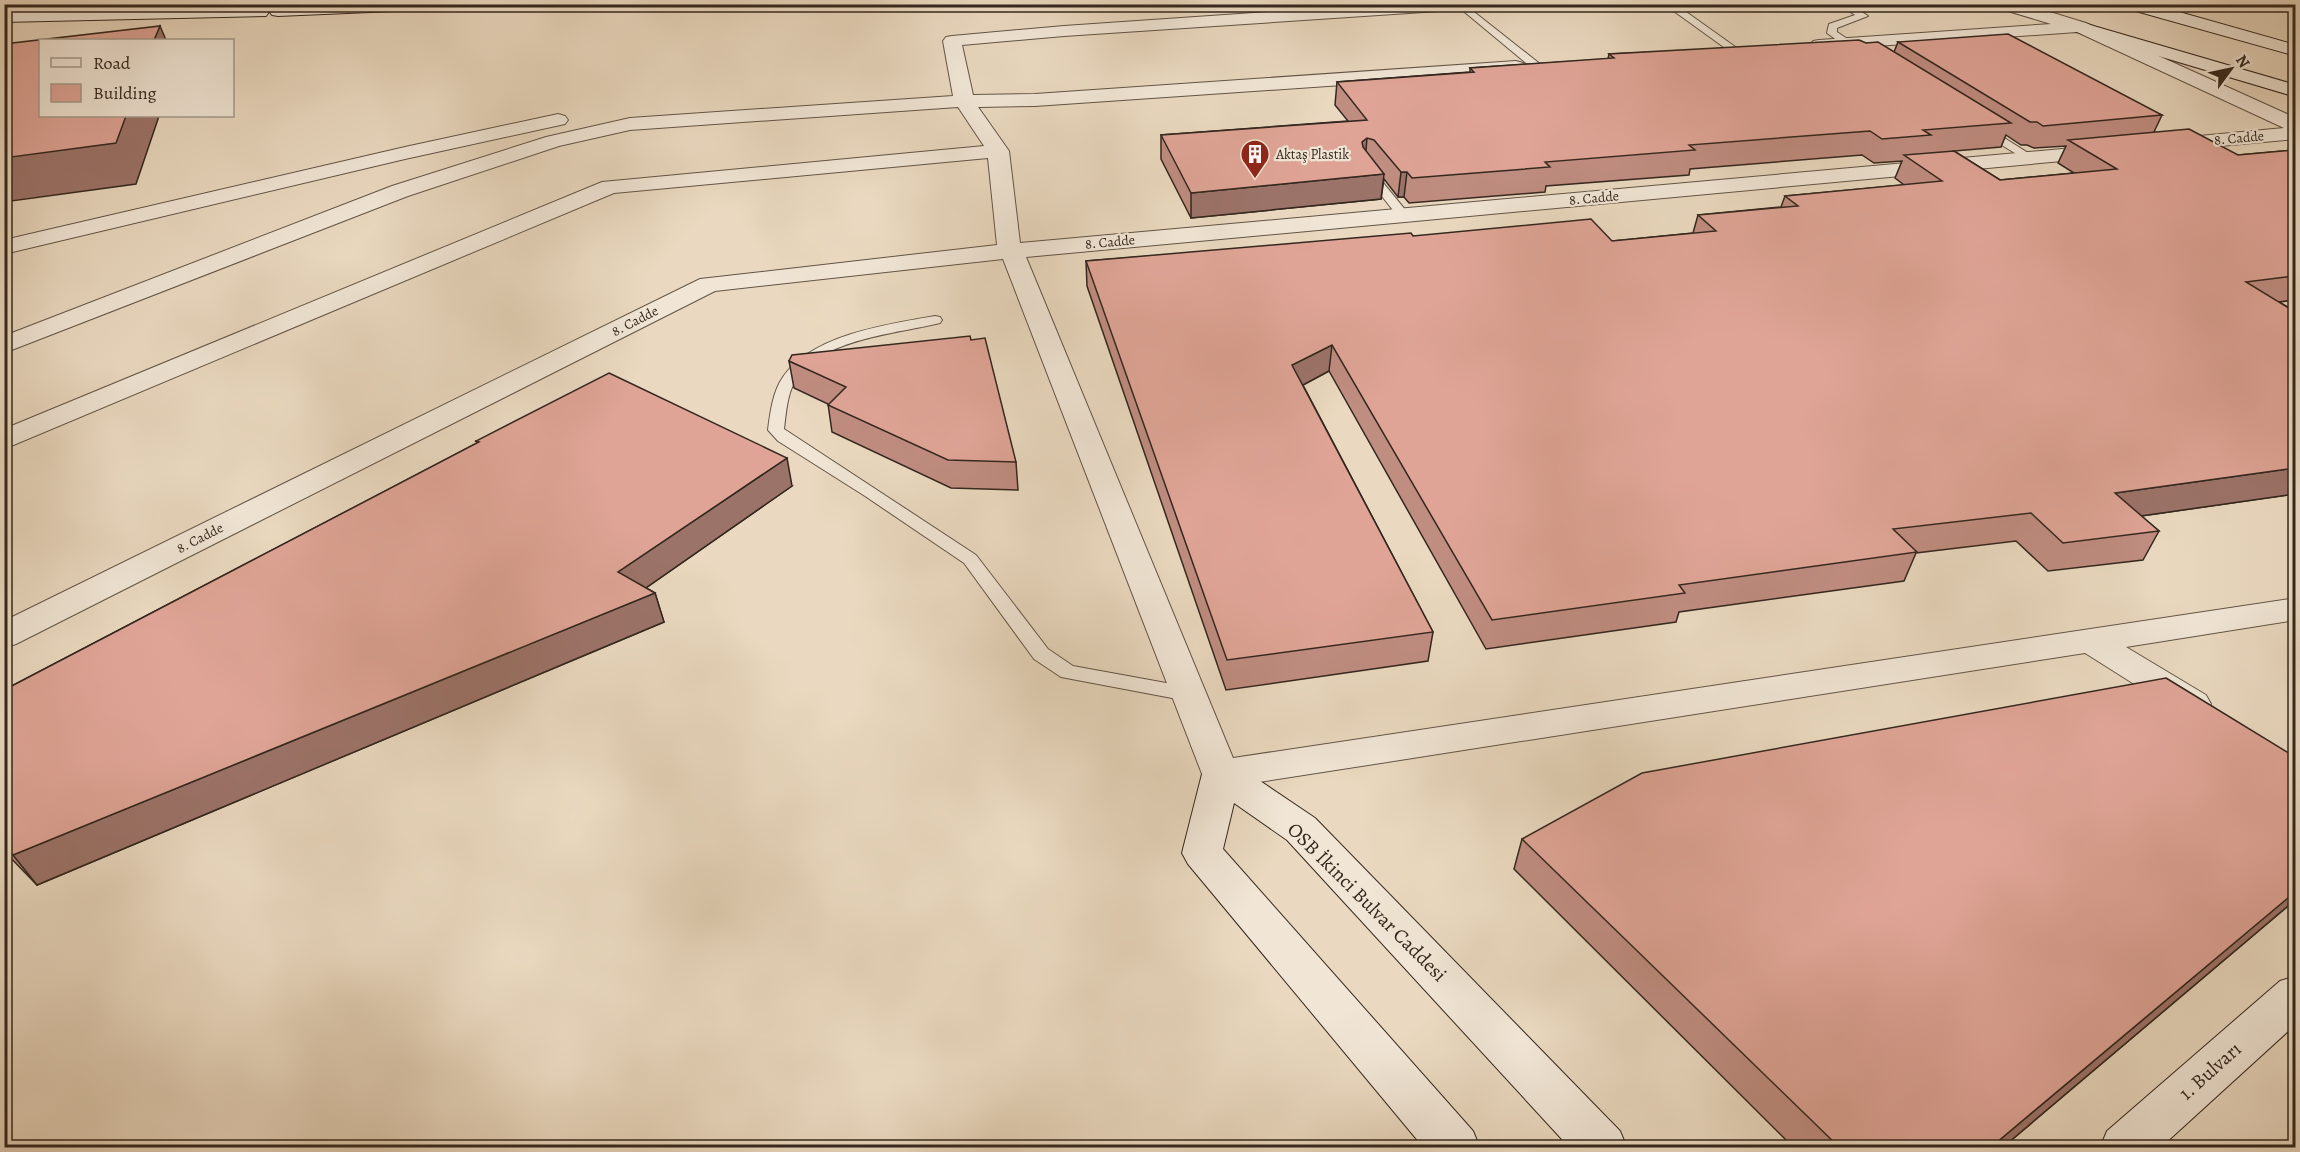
<svg xmlns="http://www.w3.org/2000/svg" width="2300" height="1152" font-family="Alegreya,serif">
<style>
.lines{fill:none;stroke-linecap:round;stroke-linejoin:round}
.stream{stroke:#717f7b;stroke-width:6}
.lane-casing{stroke:#625446;stroke-width:2}
.street-casing{stroke:#625446;stroke-width:2}
.secondary-casing{stroke:#34271e;stroke-width:2}
.lane{fill:#f1e6d6;fill-rule:evenodd}
.street{fill:#f1e6d6;fill-rule:evenodd}
.secondary{fill:#f1e6d6;fill-rule:evenodd}
.wall{fill:#c08d81;stroke:#34271e;stroke-width:1.5;fill-rule:evenodd}
.shaded-wall{fill:#9c7369;stroke:#34271e;stroke-width:1.5}
.building{fill:#dfa496;stroke:#34271e;stroke-width:1.5}
.labels{text-anchor:middle;dominant-baseline:central;stroke-width:4.5;stroke-linejoin:round;paint-order:stroke}
.far-street-label{font-size:14px;fill:#34271e;stroke:#f1e6d6}
.far-poi-label{font-size:14px;fill:#34271e;stroke:#f1e6d6;text-anchor:start}
.near-street-label{font-size:20px;fill:#34271e;stroke:#f1e6d6}
</style>
<rect width="100%" height="100%" fill="#ead9c0"/>
<filter id="stains"><feTurbulence type="fractalNoise" baseFrequency=".00333" numOctaves="4"/><feColorMatrix values="0 0 0 0 .2 0 0 0 0 .09 0 0 0 0 .02 0 0 0 .5 -.17"/></filter>
<radialGradient id="worn" r=".72"><stop offset=".6" stop-color="#630" stop-opacity="0"/><stop offset="1" stop-color="#630" stop-opacity=".3"/></radialGradient>
<g class="lines">
<polyline class="stream" points="4,9 179,5"/>
<g class="lane-casing">
<g id="lane">
<polygon points="1455,4 1464,4 1540,64 1540,68 1532,68"/>
<polygon points="1664,4 1675,4 1741,51 1732,53"/>
<polygon points="1839,4 1850,4 1868,16 1837,28 1837,32 1864,50 1864,54 1856,54 1827,33 1829,24 1855,15"/>
<polygon points="1983,126 1987,127 2036,158 2030,161 2026,160 1979,131 1977,129"/>
<polygon points="1367,166 1371,168 1407,212 1409,215 1407,218 1399,218 1363,172 1361,170"/>
<path d="M935,316L940,317L942,320L940,323C896,334 823,338 796,380C787,393 786,414 784,429L976,555L1048,649L1073,666L1188,687L1195,689L1198,694L1195,699L1188,701L1061,677L1034,659L964,563L865,496L778,441L768,430C770,413 773,391 783,377C812,335 888,324 935,316Z"/>
</g>
</g>
<g class="street-casing">
<g id="street">
<polygon points="1385,4 1477,4 1469,9 1064,36 962,45 973,95 1035,94 1516,61 1523,63 1525,67 1523,71 1516,73 1035,106 978,107 1009,151 1020,243 2106,145 2113,147 2117,151 2113,155 2106,157 1026,257 1233,758 2296,598 2296,620 2126,647 2206,695 2211,704 2206,713 2193,717 2180,713 2085,653 1221,788 1207,784 1202,774 1003,259 715,291 16,644 4,648 4,621 700,279 997,245 988,158 614,193 4,449 4,429 602,182 984,146 958,107 630,130 559,146 408,196 4,353 4,336 392,186 546,137 630,118 953,96 943,41 946,37 952,36 1064,26"/>
<polygon points="1996,4 2024,4 2086,23 2296,118 2296,139 2167,151 2160,149 2157,145 2160,141 2167,139 2284,128 2077,32 1819,50 1813,49 1810,45 1813,41 1819,40 2051,24 1998,8"/>
<polygon points="558,114 565,116 568,120 565,124 405,159 4,254 4,240 405,147"/>
</g>
</g>
<g class="secondary-casing">
<g id="secondary">
<polygon points="310,4 448,4 440,9 278,16 272,15 269,11 272,7"/>
<polygon points="2123,4 2151,4 2296,45 2296,56 2125,8"/>
<polygon points="260,7 266,8 269,12 266,16 4,22 4,12"/>
<polygon points="2080,22 2296,85 2296,97 2074,31 2071,27 2074,23"/>
<polygon points="1221,760 1235,764 1315,818 1620,1131 1627,1148 1570,1148 1287,840 1234,803 1223,849 1473,1131 1480,1148 1424,1148 1188,864 1182,853 1202,774 1207,764"/>
<polygon points="2296,976 2296,1024 2160,1148 2100,1148 2107,1131 2280,981"/>
</g>
</g>
<use href="#lane" class="lane"/>
<use href="#street" class="street"/>
<use href="#secondary" class="secondary"/>
</g>
<g class="wall">
<path d="M1898,42L2162,115L2154,132L2238,155L2295,150V300L2279,302L2295,311V494L2141,516L2159,531L2143,560L2048,571L2016,541L1916,553L1904,581L1679,612L1676,622L1486,649L1329,371L1303,385L1433,632L1428,661L1226,690L1087,286L1086,261L1413,236L1612,241L1693,233L1698,215L1781,207L1785,196L1904,185L1895,178L1902,161L1874,163L1862,155L1690,169L1689,175L1546,186L1545,192L1409,203L1404,197H1398L1384,179L1381,199L1191,218L1161,159V135L1348,121L1335,105L1337,82L1470,72V68L1608,59L1609,54L1866,43L1894,52ZM2006,135L2021,145H2027L2034,148L2066,146L2058,163L2074,173L2000,180L1954,151L2001,147Z"/>
<polygon points="789,361 1016,462 1018,490 951,488 832,432 828,404 794,388"/>
<polygon points="476,441 792,486 646,588 655,593 664,622 37,885 4,851 4,690 477,443"/>
<polygon points="1522,839 2295,900 2002,1148 1794,1148 1514,869"/>
</g>
<g class="shaded-wall">
<polygon points="160,26 166,40 154,40"/>
<polygon points="126,116 159,116 136,184 4,202 4,158"/>
<polygon points="1367,138 1365,162 1362,142"/>
<polygon points="1401,172 1407,172 1404,197 1398,197"/>
<polygon points="1384,174 1381,199 1191,218 1191,193"/>
<polygon points="1332,345 1329,371 1290,392 1292,365"/>
<polygon points="787,458 792,486 627,601 618,572"/>
<polygon points="2295,468 2295,494 2099,522 2115,493"/>
<polygon points="655,593 664,622 37,885 13,855"/>
<polygon points="2295,892 2295,900 2002,1148 1990,1148"/>
</g>
<g class="building">
<polygon points="160,26 154,40 40,40 40,116 126,116 116,143 4,158 4,44"/>
<polygon points="2008,34 2162,115 2043,126 2037,122 2030,122 1898,42"/>
<polygon points="1859,40 1866,43 1878,42 2011,123 1923,130 1931,135 1882,139 1870,131 1689,145 1695,150 1545,162 1550,167 1412,178 1407,172 1401,172 1374,140 1367,138 1362,142 1363,147 1384,174 1191,193 1161,135 1367,120 1337,82 1474,72 1470,68 1614,58 1609,54"/>
<polygon points="2189,129 2238,155 2295,150 2295,276 2246,282 2295,312 2295,468 2115,493 2159,531 2063,543 2031,513 1893,529 1917,552 1679,585 1685,593 1492,620 1332,345 1292,365 1433,632 1227,660 1086,261 1411,233 1413,236 1591,219 1612,241 1716,231 1698,215 1798,206 1785,196 1942,181 1904,155 1954,151 2000,180 2117,169 2068,140"/>
<polygon points="970,336 971,340 985,338 1016,462 948,460 828,405 846,387 789,361 792,355"/>
<polygon points="609,373 787,458 618,572 655,593 13,855 4,847 4,690 479,442 476,441"/>
<polygon points="2166,678 2295,757 2295,892 1990,1148 1840,1148 1522,839 1642,773"/>
</g>
<defs>
<g id="building-pin" transform="scale(1.5)"><path d="M0 17L-7.5 6A9.5 9.5 0 1 1 7.5 6Z" fill="#8f2418" stroke="#f1e6d6"/><path d="M-4-6H4V6H1V3H-1V6H-4ZM-2.5-4.3h1.7v1.8h-1.7ZM.8-4.3h1.7v1.8H.8ZM-2.5-1h1.7V.8h-1.7ZM.8-1h1.7V.8H.8Z" fill="#fff"/></g>
</defs>
<g fill-rule="evenodd">
<use href="#building-pin" x="1255" y="154"/>
</g>
<g class="labels">
<g class="far-street-label">
<text transform="translate(2239 138) rotate(-5)">8. Cadde</text>
<text transform="translate(1594 198) rotate(-5)">8. Cadde</text>
<text transform="translate(1110 242) rotate(-5)">8. Cadde</text>
<text transform="translate(635 321) rotate(-27)">8. Cadde</text>
<text transform="translate(200 538) rotate(-27)">8. Cadde</text>
</g>
<g class="far-poi-label">
<text x="1276" y="154">Aktaş Plastik</text>
</g>
<g class="near-street-label">
<text transform="translate(1367 902) rotate(45)">OSB İkinci Bulvar Caddesi</text>
<text transform="translate(2210 1071) rotate(-42)">1. Bulvarı</text>
</g>
</g>
<rect width="2300" height="1152" fill="none" stroke="#ead9c0" stroke-width="24"/>
<rect x="6" y="6" width="2288" height="1140" fill="none" stroke="#34271e" stroke-width="3"/>
<rect x="12" y="12" width="2276" height="1128" fill="none" stroke="#34271e" stroke-width="1.5"/>
<rect x="39" y="39" width="195" height="78" fill="#f1e6d6" stroke="#a59a8c" stroke-width="1.5"/>
<rect x="51" y="58" width="30" height="9" fill="#f1e6d6" stroke="#a59a8c" stroke-width="1.5"/>
<text x="93" y="69" font-size="18" fill="#34271e">Road</text>
<rect x="51" y="84" width="30" height="18" fill="#dfa496" stroke="#a59a8c" stroke-width="1.5"/>
<text x="93" y="99" font-size="18" fill="#34271e">Building</text>
<g transform="translate(2231 69) rotate(57)" stroke="#f1e6d6" stroke-width="4.5" paint-order="stroke">
<path d="M0-4.5L10 22L0 15L-10 22Z" fill="#34271e"/>
<text y="-9" font-size="16" font-weight="bold" text-anchor="middle" fill="#34271e">N</text>
</g>
<rect width="100%" height="100%" filter="url(#stains)"/>
<rect width="100%" height="100%" fill="url(#worn)"/>
</svg>
